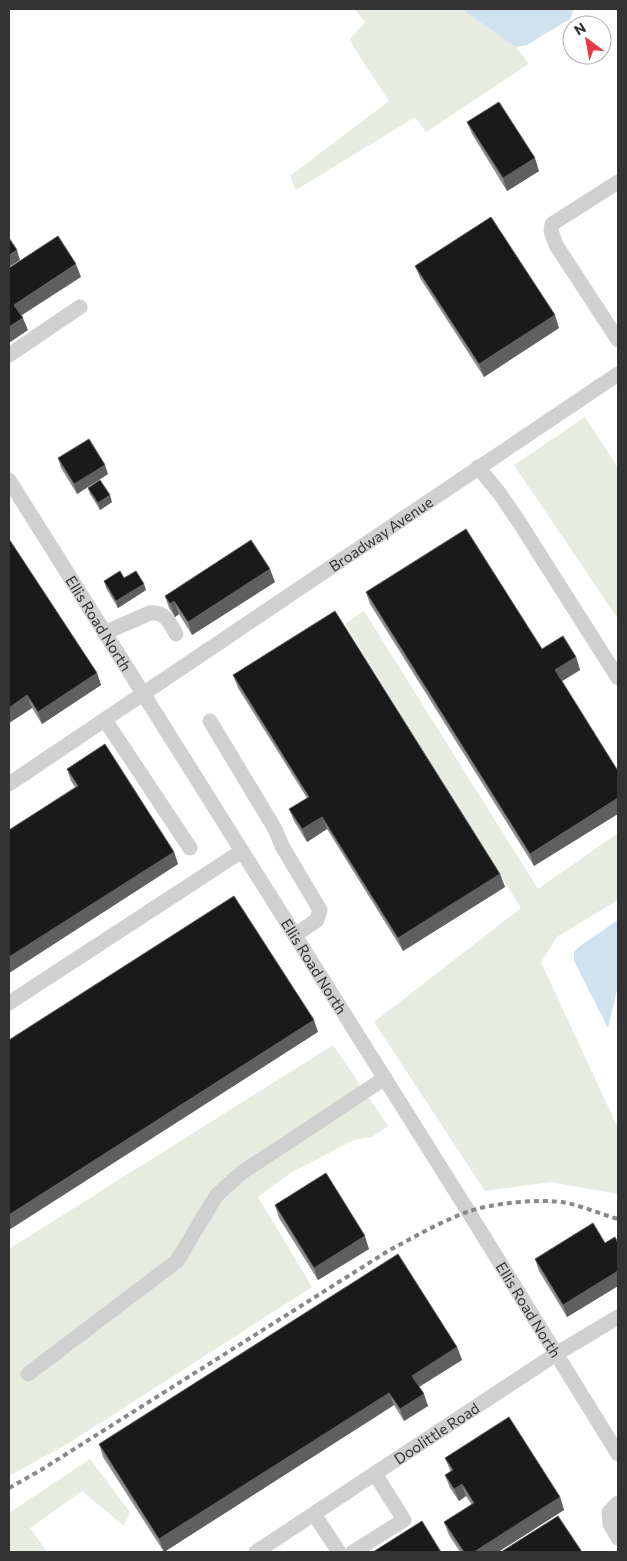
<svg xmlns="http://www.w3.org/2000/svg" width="627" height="1561" font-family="Commissioner,sans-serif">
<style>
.green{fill:#e6ecdf}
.water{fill:#cfe2ee}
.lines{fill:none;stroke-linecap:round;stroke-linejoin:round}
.minor{stroke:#d0d0d0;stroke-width:15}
.rail{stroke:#888;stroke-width:4;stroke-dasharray:5 4;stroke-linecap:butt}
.wall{fill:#8c8c8c}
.shaded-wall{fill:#5f5f5f}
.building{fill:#1a1a1a;stroke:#5f5f5f}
.labels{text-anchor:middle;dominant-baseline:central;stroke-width:5;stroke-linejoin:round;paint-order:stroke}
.street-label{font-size:15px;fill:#333;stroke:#fff}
</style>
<rect width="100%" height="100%" fill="#fff"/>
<g class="green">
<polygon points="355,9 461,9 516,47 529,64 426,132 415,117 296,190 290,176 389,101 356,51 350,39 365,22"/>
<polygon points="585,417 618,468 618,619 514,465"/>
<polygon points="364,611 538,889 618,833 618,900 558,936 541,962 618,1128 618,1194 551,1182 485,1191 374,1022 521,908 345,624"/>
<polygon points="333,1045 388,1126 372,1137 354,1140 292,1172 258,1197 312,1287 69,1443 9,1476 9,1249"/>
<polygon points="90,1459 130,1512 124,1526 82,1491 30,1528 47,1552 9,1552 9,1513"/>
</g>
<g class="water">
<polygon points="461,9 574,9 570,19 527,45 516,47"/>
<polygon points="618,920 618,986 608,1028 574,961 574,952 580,946"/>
</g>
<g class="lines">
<g class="minor">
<polyline points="618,182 552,224 551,231 556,245 618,340"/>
<polyline points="9,355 80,307"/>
<polyline points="478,467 500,494 519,522 618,678"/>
<path id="s1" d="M9,480L468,1211L618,1454"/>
<path d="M104,633L150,613C165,611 170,623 176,634"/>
<polyline points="105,720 190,848"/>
<polyline points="210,721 275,829 282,846 320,910 317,920 295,935"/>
<path id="s2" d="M9,784L618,374"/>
<polyline points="9,1003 242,851"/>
<polyline points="28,1374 177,1261 216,1196 241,1173 385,1078"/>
<polyline points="618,1503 609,1512 610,1524 618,1538"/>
<polyline points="314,1514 339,1552"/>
<path id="s3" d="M256,1552L556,1354L618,1317"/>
<polyline points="353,1552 404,1520 375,1474"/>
</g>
<path class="rail" d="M9,1488L41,1470L388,1251C414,1237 440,1222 467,1212C492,1203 541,1198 567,1203C584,1207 601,1214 618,1219"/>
</g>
<g class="wall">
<polygon points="467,122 539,171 507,191 472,134"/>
<polygon points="415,266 559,328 484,377 420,278"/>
<polygon points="58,458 108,474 77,494 61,468"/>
<polygon points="88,488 112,502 100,510 90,494"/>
<polygon points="9,539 97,673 101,685 42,724 32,708 9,723"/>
<polygon points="124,578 146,590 118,608 106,588 104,581"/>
<polygon points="275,582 192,635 179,614 175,617 169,608 165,596"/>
<polygon points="366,592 542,649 576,657 580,670 562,681 534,866 370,604"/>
<polygon points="233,675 500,874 505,887 403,951 327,829 307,842 294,821 289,809 307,798 238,688"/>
<polygon points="67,769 174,852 178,864 9,973 9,830 75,787 71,781"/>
<polygon points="275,1205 369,1249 318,1280 279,1218"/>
<polygon points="605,1243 618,1243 618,1286 567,1317 539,1271 535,1259"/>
<polygon points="457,1347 462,1360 419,1387 428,1406 404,1421 394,1405 164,1552 103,1457 99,1444"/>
<polygon points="445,1458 560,1497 564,1510 498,1552 460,1552 449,1535 444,1522 472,1505 466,1496 459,1501 450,1488 445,1475 451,1472"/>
</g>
<g class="shaded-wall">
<polygon points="535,158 539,171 507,191 503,178"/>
<polygon points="17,250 20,260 9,267 9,255"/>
<polygon points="76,264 81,277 19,317 14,305"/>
<polygon points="555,315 559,328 484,377 479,364"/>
<polygon points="23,318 28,330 9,343 9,327"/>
<polygon points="105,465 108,474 77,494 74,484"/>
<polygon points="110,495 112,502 100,510 98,503"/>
<polygon points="270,569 275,582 192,635 188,622"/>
<polygon points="144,584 146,590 118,608 116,601"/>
<polygon points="174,601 179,614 175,617 170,604"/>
<polygon points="576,657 580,670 559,683 555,670"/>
<polygon points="97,673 101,685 42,724 38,712"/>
<polygon points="27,695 32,708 9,723 9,708"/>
<polygon points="618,798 618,814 534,866 530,854"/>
<polygon points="322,817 327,829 307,842 302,829"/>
<polygon points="174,852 178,864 9,973 9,957"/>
<polygon points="500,874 505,887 403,951 398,938"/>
<polygon points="314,1020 318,1032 9,1230 9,1215"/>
<polygon points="365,1236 369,1249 318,1280 314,1268"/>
<polygon points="618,1271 618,1286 567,1317 563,1305"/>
<polygon points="457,1347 462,1360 417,1388 412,1376"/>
<polygon points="389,1393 394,1405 164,1552 159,1539"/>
<polygon points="424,1394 428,1406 404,1421 400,1409"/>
<polygon points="462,1484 466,1496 459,1501 454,1489"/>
<polygon points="560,1497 564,1510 498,1552 474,1552"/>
</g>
<g class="building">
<polygon points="499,102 535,158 503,178 467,122"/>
<polygon points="491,217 555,315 479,364 415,266"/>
<polygon points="58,236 76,264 14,305 23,318 9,327 9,268"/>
<polygon points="9,238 17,250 9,255"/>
<polygon points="89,439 105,465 74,484 58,458"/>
<polygon points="100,480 110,495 98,503 88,488"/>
<polygon points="466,529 542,649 563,636 576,657 555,670 618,771 618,798 530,854 366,592"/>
<polygon points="9,539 97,673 38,712 27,695 9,708"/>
<polygon points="251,540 270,569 188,622 174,601 170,604 165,596"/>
<polygon points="120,571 124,578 136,571 144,584 116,601 104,581"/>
<polygon points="335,611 500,874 398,938 322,817 302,829 289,809 309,797 233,675"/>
<polygon points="105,744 174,852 9,957 9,830 78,786 67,769"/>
<polygon points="234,896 314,1020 9,1215 9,1040"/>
<polygon points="326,1173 365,1236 314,1268 275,1205"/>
<polygon points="593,1223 605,1243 615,1237 618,1243 618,1271 563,1305 535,1259"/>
<polygon points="398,1254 457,1347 412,1376 424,1394 400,1409 389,1393 159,1539 99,1444"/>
<polygon points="509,1417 560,1497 474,1552 464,1552 444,1522 474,1503 462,1484 454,1489 445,1475 453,1470 445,1458"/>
<polygon points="558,1516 582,1552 501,1552"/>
<polygon points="422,1521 441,1552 373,1552"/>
</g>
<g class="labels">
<g class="street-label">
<text stroke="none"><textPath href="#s2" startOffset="448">Broadway Avenue</textPath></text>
<text stroke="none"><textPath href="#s1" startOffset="169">Ellis Road North</textPath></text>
<text stroke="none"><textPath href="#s1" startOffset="574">Ellis Road North</textPath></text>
<text stroke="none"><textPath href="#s1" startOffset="979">Ellis Road North</textPath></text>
<text stroke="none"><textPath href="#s3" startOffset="216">Doolittle Road</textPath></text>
</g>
</g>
<rect width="627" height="1561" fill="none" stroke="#333333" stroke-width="20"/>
<g transform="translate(587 40) rotate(328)"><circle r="24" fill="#ffffff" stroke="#adadad"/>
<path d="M0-4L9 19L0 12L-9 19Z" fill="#e63946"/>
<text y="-8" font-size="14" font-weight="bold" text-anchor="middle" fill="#333333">N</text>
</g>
</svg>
